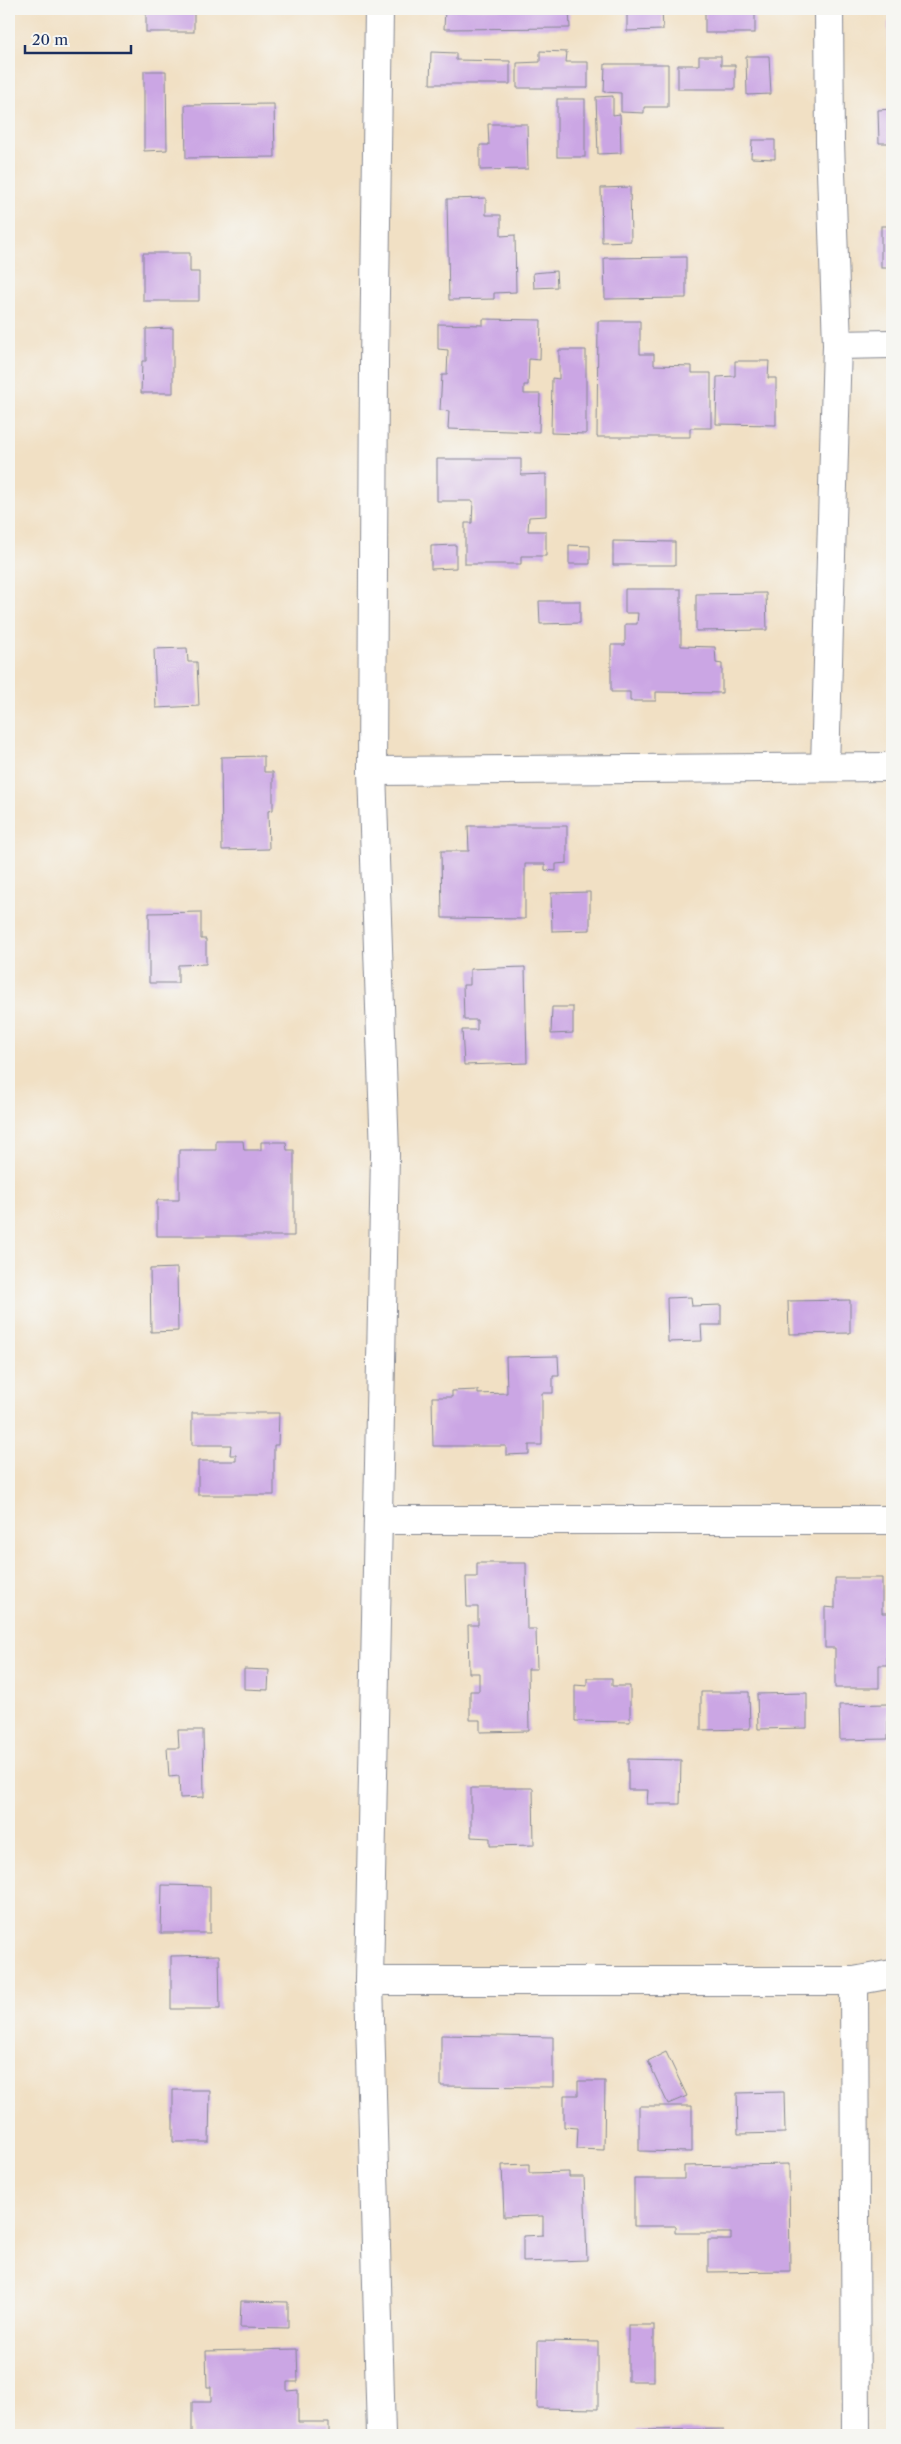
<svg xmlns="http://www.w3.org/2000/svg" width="901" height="2444" font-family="'Libre Caslon Text',serif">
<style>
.building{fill:#cba6e4}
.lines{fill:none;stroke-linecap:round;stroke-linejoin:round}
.minor-casing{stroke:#868891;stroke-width:30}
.minor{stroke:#fff;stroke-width:28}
</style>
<rect width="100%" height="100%" fill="#f6f6f2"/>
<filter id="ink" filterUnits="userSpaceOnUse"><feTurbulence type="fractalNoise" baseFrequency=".02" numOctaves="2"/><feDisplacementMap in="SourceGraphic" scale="10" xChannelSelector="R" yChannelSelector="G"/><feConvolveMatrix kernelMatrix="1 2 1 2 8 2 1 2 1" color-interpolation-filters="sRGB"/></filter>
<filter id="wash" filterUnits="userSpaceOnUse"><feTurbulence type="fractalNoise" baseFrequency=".0096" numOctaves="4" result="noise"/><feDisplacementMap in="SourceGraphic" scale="20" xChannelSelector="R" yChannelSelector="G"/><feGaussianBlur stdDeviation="1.12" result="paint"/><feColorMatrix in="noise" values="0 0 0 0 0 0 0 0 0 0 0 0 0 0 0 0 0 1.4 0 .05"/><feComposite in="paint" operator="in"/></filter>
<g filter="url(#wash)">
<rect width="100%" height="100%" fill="#f1e0c4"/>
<g id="blocks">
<g class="building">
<rect x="146" y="9" width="48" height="23"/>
<polygon points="445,9 569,9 570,28 444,29"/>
<polygon points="627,9 662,9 663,30 627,31"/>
<rect x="705" y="9" width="50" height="24"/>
<rect x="888" y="22" width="4" height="30"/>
<polygon points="540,51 567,52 566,62 588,62 588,88 517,88 517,63 540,62"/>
<polygon points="431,52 456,53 456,60 510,61 510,84 430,84"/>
<polygon points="699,56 721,56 721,65 735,65 735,89 678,89 678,65 699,65"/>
<polygon points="746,56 769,56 771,94 747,95"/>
<polygon points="605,64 668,64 668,107 644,107 644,113 621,112 621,93 604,92"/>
<polygon points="144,71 166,71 167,150 144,151"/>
<polygon points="613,96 613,115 620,114 621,153 598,154 596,97"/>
<rect x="557" y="99" width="28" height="58"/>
<polygon points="274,104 275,157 186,158 185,105"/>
<polygon points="892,109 892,143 879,143 878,110"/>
<polygon points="488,124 527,124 528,169 480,170 480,145 489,145"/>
<polygon points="752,140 775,140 775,159 751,158"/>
<polygon points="630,187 631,241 602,242 601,188"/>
<polygon points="486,198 486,215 501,215 501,236 515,235 516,292 494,293 494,299 449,300 447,199"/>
<rect x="881" y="226" width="11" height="42"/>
<polygon points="143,253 190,253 190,272 199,272 199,301 143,301"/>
<polygon points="686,257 686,298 605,299 604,258"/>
<polygon points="556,271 557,287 534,288 533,273"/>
<polygon points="483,319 541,320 540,360 529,359 528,385 524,385 524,394 540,394 539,432 448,429 449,411 440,410 442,375 447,375 448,350 438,349 438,324 483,325"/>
<polygon points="598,321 640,321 640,354 654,354 654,365 692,366 692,373 711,373 711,428 690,428 690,437 597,437"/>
<polygon points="173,328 173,393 141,393 142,361 146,361 146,329"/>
<polygon points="559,350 586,350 586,434 551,433 552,378 559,379"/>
<polygon points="735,361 769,361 768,378 776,378 776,425 716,424 717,377 735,376"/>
<polygon points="437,459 521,459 521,475 546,474 546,516 529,517 528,531 546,531 546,556 521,556 521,564 465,564 465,523 472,523 473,501 437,501"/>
<polygon points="613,541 675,542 675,565 613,565"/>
<polygon points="456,545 456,568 431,569 431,546"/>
<polygon points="569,545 590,546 590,564 569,564"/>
<polygon points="625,589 681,589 681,646 715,647 716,663 722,664 722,693 656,692 656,701 630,701 630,692 611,692 611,645 625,645 625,624 637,624 638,613 625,613"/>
<polygon points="766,593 767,630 696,631 696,594"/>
<polygon points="539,601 580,601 580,623 540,624"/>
<polygon points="187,648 188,662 197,662 199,706 156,708 154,649"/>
<polygon points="264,756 264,772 273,772 273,810 268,811 269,849 222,850 221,757"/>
<polygon points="468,826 567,826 567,863 556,864 556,871 545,870 545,864 525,864 525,919 442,918 441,851 469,851"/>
<polygon points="590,892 590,930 552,931 551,893"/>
<polygon points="201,912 201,939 206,939 206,964 178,965 178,983 149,983 149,913"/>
<polygon points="525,967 527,1063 464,1065 462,1030 477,1030 477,1020 464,1020 463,985 470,985 470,969"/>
<polygon points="552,1007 573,1007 573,1033 551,1034"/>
<polygon points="216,1141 243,1141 244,1150 261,1150 261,1142 286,1142 287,1150 294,1150 294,1236 157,1236 157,1200 179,1200 179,1150 216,1150"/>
<polygon points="177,1268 178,1331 151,1332 150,1269"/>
<polygon points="691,1297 692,1306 721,1305 721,1325 701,1325 702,1341 668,1342 667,1298"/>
<polygon points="850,1300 850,1333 789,1334 788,1301"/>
<polygon points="558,1356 559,1376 553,1376 553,1393 542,1393 542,1445 529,1445 529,1454 506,1455 506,1446 433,1446 432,1397 452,1397 452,1391 478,1390 478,1394 507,1393 506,1357"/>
<polygon points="192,1413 279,1413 278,1445 274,1445 274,1495 198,1495 198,1461 236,1461 236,1455 230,1455 231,1445 192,1445"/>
<polygon points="477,1563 526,1563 527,1629 536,1629 537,1669 528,1669 529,1731 480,1732 480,1720 470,1720 470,1691 479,1691 479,1673 469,1673 468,1625 478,1625 478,1607 467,1607 466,1577 477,1577"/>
<polygon points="835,1578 882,1578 882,1613 892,1613 892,1644 887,1644 887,1665 879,1665 879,1688 835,1688 835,1648 825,1648 825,1607 835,1608"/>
<polygon points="244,1669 269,1670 268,1690 244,1689"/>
<polygon points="587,1678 612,1678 612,1686 630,1686 630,1722 575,1721 575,1685 587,1686"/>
<polygon points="701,1692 749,1692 750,1729 701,1730"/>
<polygon points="807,1693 807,1728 758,1729 757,1694"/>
<polygon points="888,1704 888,1739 840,1740 839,1705"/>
<polygon points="178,1730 203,1730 204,1797 180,1798 179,1776 169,1777 167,1748 179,1748"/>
<polygon points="628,1759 681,1760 680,1804 647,1804 648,1790 628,1790"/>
<polygon points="471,1788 533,1788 534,1845 490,1846 490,1838 471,1837"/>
<polygon points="162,1885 210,1886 210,1933 161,1933"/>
<polygon points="219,1955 220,2009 171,2009 171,1956"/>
<polygon points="441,2035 553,2037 553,2087 441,2086"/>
<polygon points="666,2052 687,2096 668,2104 648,2061"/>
<polygon points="578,2081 605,2081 604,2150 577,2149 578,2128 564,2127 564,2095 578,2095"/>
<polygon points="173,2090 210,2090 209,2142 173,2142"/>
<polygon points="784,2092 785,2133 738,2134 737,2093"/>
<polygon points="639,2106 692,2106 692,2152 639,2151"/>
<polygon points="529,2164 529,2173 569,2172 569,2177 584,2177 587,2260 523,2262 523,2236 543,2235 543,2216 504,2217 502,2165"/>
<polygon points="789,2164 790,2271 708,2272 708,2240 731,2240 731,2233 675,2233 675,2226 634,2226 634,2179 684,2179 684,2166"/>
<polygon points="241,2301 288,2302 288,2328 240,2327"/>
<rect x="628" y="2325" width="26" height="56"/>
<polygon points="538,2341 598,2342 598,2409 537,2408"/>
<polygon points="297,2349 298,2382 287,2382 287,2391 298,2390 298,2422 329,2422 329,2435 192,2435 192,2402 211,2402 211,2387 207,2387 206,2351"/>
<polygon points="723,2429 723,2435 637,2435 637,2430"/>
</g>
</g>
</g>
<g filter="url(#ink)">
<use href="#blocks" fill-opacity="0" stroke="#868891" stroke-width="1"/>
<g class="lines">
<g class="minor-casing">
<g id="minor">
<polyline points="379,9 374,364 372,771 385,1154 369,1981 381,2435"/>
<polyline points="837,345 892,344"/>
<polyline points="825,767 837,345 830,142 829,9"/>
<polyline points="372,771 892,767"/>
<polyline points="378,1520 892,1520"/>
<polyline points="369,1981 854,1981 892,1974"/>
<polyline points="854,1981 856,2435"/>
</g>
</g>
<use href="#minor" class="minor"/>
</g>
</g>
<rect width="901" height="2444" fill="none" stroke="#f6f6f2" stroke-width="30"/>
<path d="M25 45v8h106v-8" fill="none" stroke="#1b2f5e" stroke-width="2.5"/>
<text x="32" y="45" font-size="15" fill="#1b2f5e" stroke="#f6f6f2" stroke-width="4" paint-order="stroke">20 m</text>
</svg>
